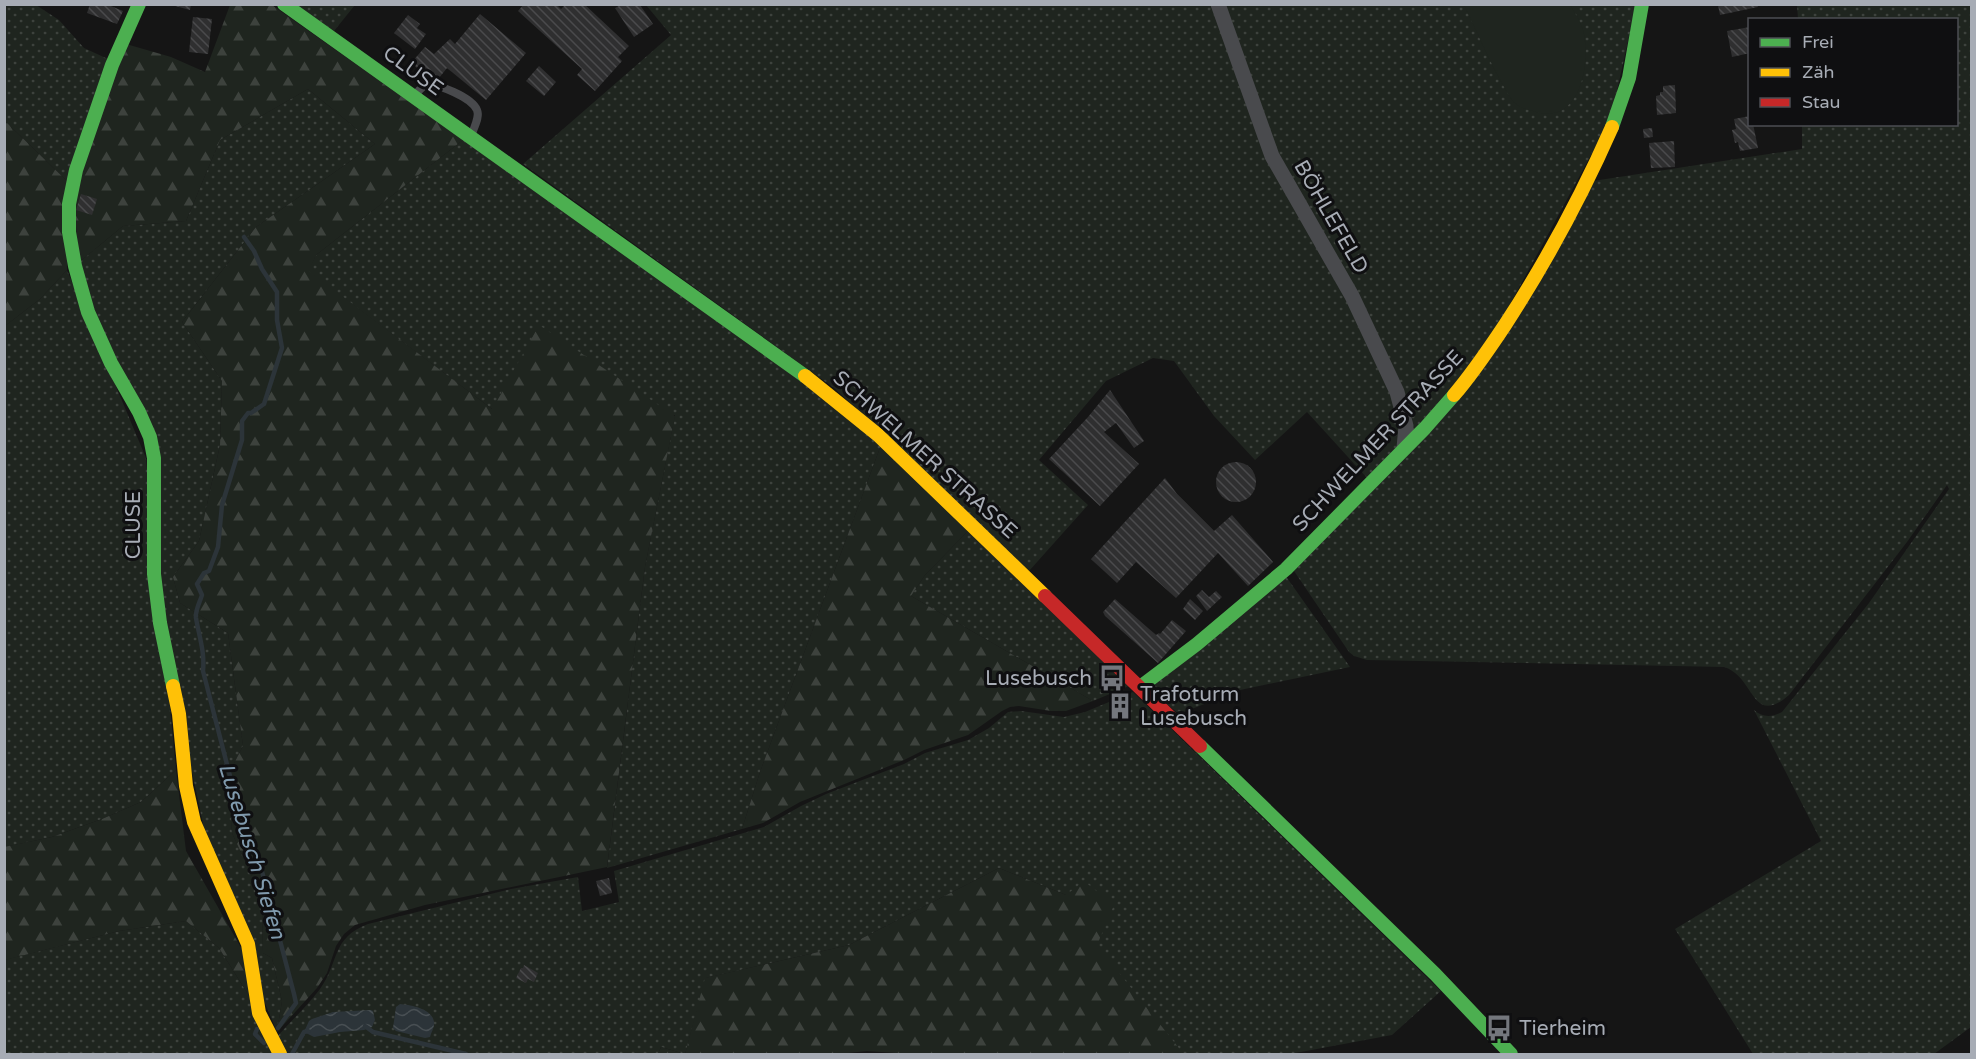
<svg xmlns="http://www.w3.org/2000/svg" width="1976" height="1059" font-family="'Varela Round',sans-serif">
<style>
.grass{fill:url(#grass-dots)}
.forest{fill:url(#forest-firs)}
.park{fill:#1f251f}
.water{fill:url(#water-waves)}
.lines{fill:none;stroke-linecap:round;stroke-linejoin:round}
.stream{stroke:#2c3439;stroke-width:4.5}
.building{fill:url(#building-back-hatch)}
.lane{stroke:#494a4d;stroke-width:8}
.street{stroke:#494a4d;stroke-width:15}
.fast{stroke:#4caf50;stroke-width:14}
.slow{stroke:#ffc107;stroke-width:14}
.jam{stroke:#c62828;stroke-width:14}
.labels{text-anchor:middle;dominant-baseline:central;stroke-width:6;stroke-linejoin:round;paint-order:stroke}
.street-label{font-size:21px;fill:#a7acb5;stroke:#0f0f11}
.poi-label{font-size:21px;fill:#a7acb5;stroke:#0f0f11;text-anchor:start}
.water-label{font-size:22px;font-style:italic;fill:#809aad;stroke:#0f0f11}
</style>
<defs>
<pattern id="grass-dots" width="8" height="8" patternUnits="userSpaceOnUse" patternTransform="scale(1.5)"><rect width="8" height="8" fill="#1f251f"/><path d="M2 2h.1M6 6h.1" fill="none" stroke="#3d423d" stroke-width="1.8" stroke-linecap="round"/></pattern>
<pattern id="forest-firs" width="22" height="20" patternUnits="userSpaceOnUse" patternTransform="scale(1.5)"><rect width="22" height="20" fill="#1f251f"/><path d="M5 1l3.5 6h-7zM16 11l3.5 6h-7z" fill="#3d423d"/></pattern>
<pattern id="water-waves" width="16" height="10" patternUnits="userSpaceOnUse" patternTransform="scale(1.5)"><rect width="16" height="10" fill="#2c3439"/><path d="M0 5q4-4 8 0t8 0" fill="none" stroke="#484f53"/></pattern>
<pattern id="building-back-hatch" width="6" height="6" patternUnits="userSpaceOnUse" patternTransform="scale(1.5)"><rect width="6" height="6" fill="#2f2f30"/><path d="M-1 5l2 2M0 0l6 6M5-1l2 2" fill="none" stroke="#4a4a4c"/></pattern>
</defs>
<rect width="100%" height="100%" fill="#151515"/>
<g class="grass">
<polygon points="5,5 36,5 59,20 84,48 108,59 68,182 5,121"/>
<polygon points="296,5 355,5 334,31"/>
<polygon points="646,5 1213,5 1243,90 1395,394 1402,443 1368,479 1307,412 1255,460 1214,416 1174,361 1153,358 1106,381 1039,460 1088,505 1029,571 834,388 523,164 671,35"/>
<polygon points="1218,5 1636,5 1611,118 1488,345 1408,437 1408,424 1284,177"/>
<path d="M1797,5H1971V1027L1934,1054H1753L1675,929L1821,841L1754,710C1763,718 1772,717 1782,712L1869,603L1949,489L1947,485L1907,542L1789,695C1751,728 1755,676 1724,667L1367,660L1354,656L1349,652L1294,571L1428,429L1593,181L1802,149V125L1956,124V20L1798,19Z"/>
<polygon points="308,89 375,144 256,227 182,322 222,381 220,445 199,541 173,577 180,603 228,633 243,746 228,775 232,833 262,898 263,953 272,958 282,1001 277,1032 216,885 161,626 158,475 77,264 123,226 186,221 220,140"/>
<polygon points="463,140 764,352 881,445 760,772 742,829 607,868 645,567 675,415 492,409 308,271 316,255"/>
<polygon points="67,270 146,458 176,770 141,802 102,819 52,837 5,847 5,326 40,299"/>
<polygon points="968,531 1129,686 1093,701 911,596 925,575"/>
<polygon points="1285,575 1350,667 1240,690 1179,714 1146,687"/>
<path d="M1133,692L1441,991L1392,1035L1290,1054H1178L1181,1052L1096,945L1066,895L999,868L849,945L706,978L685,1054L661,1047L658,1054H283L276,1038C290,1022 307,1006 320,989C340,961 331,938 368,924L511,889L578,877L582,911L619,902L614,871L764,827L801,806L826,794L904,764L925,753L968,740L989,728L1008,712L1021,711L1064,717L1085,712Z"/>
<polygon points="186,921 219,948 251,999 277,1054 5,1054 4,960 119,931"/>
</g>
<g class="forest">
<polygon points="230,5 272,5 463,140 316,255 309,271 492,409 539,325 675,416 645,567 607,867 425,905 355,925 344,934 336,946 327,973 317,988 277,1032 282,1001 272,958 263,953 262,898 232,833 228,775 243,746 228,633 180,603 173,577 199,541 220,445 222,381 182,322 256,227 375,144 308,89 220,140 186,221 123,226 77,264 75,186 126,44 171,57 205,72"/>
<polygon points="5,121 68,182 67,270 40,299 5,326"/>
<polygon points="881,445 968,531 925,575 911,596 1093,701 1066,711 1051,711 1019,706 1010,707 1002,711 968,735 924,750 904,760 800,802 763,823 742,829 760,772"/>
<polygon points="176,770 186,851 244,953 251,999 219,948 186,921 119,931 5,960 4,847 52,837 102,819 141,802"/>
<polygon points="999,868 1066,895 1084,881 1114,905 1097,945 1182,1052 1178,1054 910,1054 867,1051 839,1054 658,1054 661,1047 685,1054 705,978 849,945"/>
</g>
<path class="park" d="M1464,5H1570C1575,13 1582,24 1584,34C1590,66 1580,124 1536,112C1529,110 1520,108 1515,103C1512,101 1509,95 1507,92C1490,64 1478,33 1464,5Z"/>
<g class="water">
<path d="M400,1004C410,1005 432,1008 434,1022C435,1027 431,1032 430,1037L425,1038L396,1031L393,1028L396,1007Z"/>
<polygon points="371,1010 373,1011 375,1020 372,1027 364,1030 340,1032 314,1037 304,1032 309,1021 312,1019 333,1012"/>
</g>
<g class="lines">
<g class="stream">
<path d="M244,237L254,251L262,269L277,292V320L282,348L264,404L251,413H248L242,421V440L222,505L218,547L209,571L204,573L197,584L202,595C200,602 195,610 196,618C199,636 205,652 203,671L231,780L234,804L248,842L259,860L294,994L296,1003L278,1028"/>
<polyline points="365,1026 373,1032 466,1054"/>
<polyline points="257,1029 255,1034 264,1043"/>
<polyline points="292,1054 304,1032 308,1031"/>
</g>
</g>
<g class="building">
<polygon points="90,4 106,4 123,11 117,24 87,13"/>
<polygon points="168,4 191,4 190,10"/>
<polygon points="524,4 556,4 561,9 566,4 584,4 629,46 618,57 622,61 595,91 577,75 582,69 518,11"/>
<polygon points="621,5 640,5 653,24 634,37 615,8"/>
<polygon points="1718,5 1757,5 1758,7 1720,15"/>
<polygon points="480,14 526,53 486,100 447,68 435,83 411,63 425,47 434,54 450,39 455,44"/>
<polygon points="408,15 420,24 417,28 426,34 415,49 394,33"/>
<polygon points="193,17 212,19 208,54 189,52"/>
<polygon points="1750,27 1750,53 1732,57 1727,31"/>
<polygon points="539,66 556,82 544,96 526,81"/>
<polygon points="1675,85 1676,113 1657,115 1656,96 1660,95 1660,92 1663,92 1663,86"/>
<polygon points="1750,116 1750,124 1753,124 1758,148 1740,151 1738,142 1735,143 1732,130 1736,129 1734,119"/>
<polygon points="1652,128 1653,137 1644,138 1643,129"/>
<polygon points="1674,141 1675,167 1651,168 1649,143"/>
<polygon points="81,194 97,199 92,215 76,210"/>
<polygon points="1110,390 1144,441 1134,448 1116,423 1104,432 1139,464 1100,506 1049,459 1088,417"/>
<circle cx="1236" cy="482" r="20"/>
<polygon points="1165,478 1177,494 1214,531 1232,515 1273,562 1248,586 1218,553 1176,598 1136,562 1117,583 1091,559"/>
<polygon points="1202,590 1209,597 1216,591 1222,597 1207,611 1196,596"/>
<polygon points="1115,599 1156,635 1159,633 1160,634 1172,620 1186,631 1158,663 1105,616 1103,612"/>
<polygon points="1190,599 1203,611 1195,620 1183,609"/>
<polygon points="1120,698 1127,706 1119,713 1112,705"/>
<polygon points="609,878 612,893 600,896 596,881"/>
<polygon points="524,965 538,973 534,982 528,979 526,983 516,978 521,968 523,968"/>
</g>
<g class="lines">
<path class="lane" d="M415,96C418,91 420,88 425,86C437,82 472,98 477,110C480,117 474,127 472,134"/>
<polyline class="street" points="1218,4 1272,156 1352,296 1397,392 1406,426 1404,448"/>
<g class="fast">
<polyline points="139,4 112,65 76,170 69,204 69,232 75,266 88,312 111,363 139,412 150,437 154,458 154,574 160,623 173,686"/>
<polyline points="284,4 805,376"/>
<polyline points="1612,127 1629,78 1642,4"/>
<polyline points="1140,687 1197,644 1286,569 1425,428 1454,395"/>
<polyline points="1200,746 1435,974 1511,1054"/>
</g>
<g class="slow">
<polyline points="805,376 878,435 1045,596"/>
<path d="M1454,395C1473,373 1489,349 1505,325C1546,262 1582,195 1612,127"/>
<polyline points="173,686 179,714 186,786 194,822 248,944 259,1013 280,1054"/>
</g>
<polyline class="jam" points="1045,596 1200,746"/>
</g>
<defs>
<g id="bus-bare" transform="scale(2.07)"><path d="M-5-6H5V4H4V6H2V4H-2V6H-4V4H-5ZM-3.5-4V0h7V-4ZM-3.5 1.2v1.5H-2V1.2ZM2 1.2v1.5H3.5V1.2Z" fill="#74777d" stroke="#0f0f11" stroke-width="2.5" paint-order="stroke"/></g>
<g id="building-bare" transform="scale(2.07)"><path d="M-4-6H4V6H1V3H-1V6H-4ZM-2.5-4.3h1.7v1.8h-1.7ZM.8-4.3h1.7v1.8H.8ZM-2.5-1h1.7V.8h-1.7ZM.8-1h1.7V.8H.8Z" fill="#74777d" stroke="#0f0f11" stroke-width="2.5" paint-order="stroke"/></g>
</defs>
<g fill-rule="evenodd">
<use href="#bus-bare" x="1112" y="678"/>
<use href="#building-bare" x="1120" y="706"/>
<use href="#bus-bare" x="1499" y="1028"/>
</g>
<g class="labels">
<g class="street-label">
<text transform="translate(413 71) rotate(36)">CLUSE</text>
<text transform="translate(1331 217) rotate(60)">BÖHLEFELD</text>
<text transform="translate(1378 441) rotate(-47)">SCHWELMER STRASSE</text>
<text transform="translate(925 455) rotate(42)">SCHWELMER STRASSE</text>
<text transform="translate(133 525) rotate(-90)">CLUSE</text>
</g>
<g class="poi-label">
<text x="1092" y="678" text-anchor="end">Lusebusch</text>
<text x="1140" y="694">Trafoturm<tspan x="1140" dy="24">Lusebusch</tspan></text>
<text x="1519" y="1028">Tierheim</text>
</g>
<g class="water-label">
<text transform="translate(252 851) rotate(73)">Lusebusch Siefen</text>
</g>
</g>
<rect width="1976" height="1059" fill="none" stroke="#a7acb5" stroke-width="12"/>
<rect x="1748" y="18" width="210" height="108" fill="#0f0f11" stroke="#4c4e53" stroke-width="1.5"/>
<rect x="1760" y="38" width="30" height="9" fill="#4caf50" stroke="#4c4e53" stroke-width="1.5"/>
<text x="1802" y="48" font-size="18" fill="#a7acb5">Frei</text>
<rect x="1760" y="68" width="30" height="9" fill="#ffc107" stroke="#4c4e53" stroke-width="1.5"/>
<text x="1802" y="78" font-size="18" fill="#a7acb5">Zäh</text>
<rect x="1760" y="98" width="30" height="9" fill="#c62828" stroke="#4c4e53" stroke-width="1.5"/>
<text x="1802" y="108" font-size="18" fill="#a7acb5">Stau</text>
</svg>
